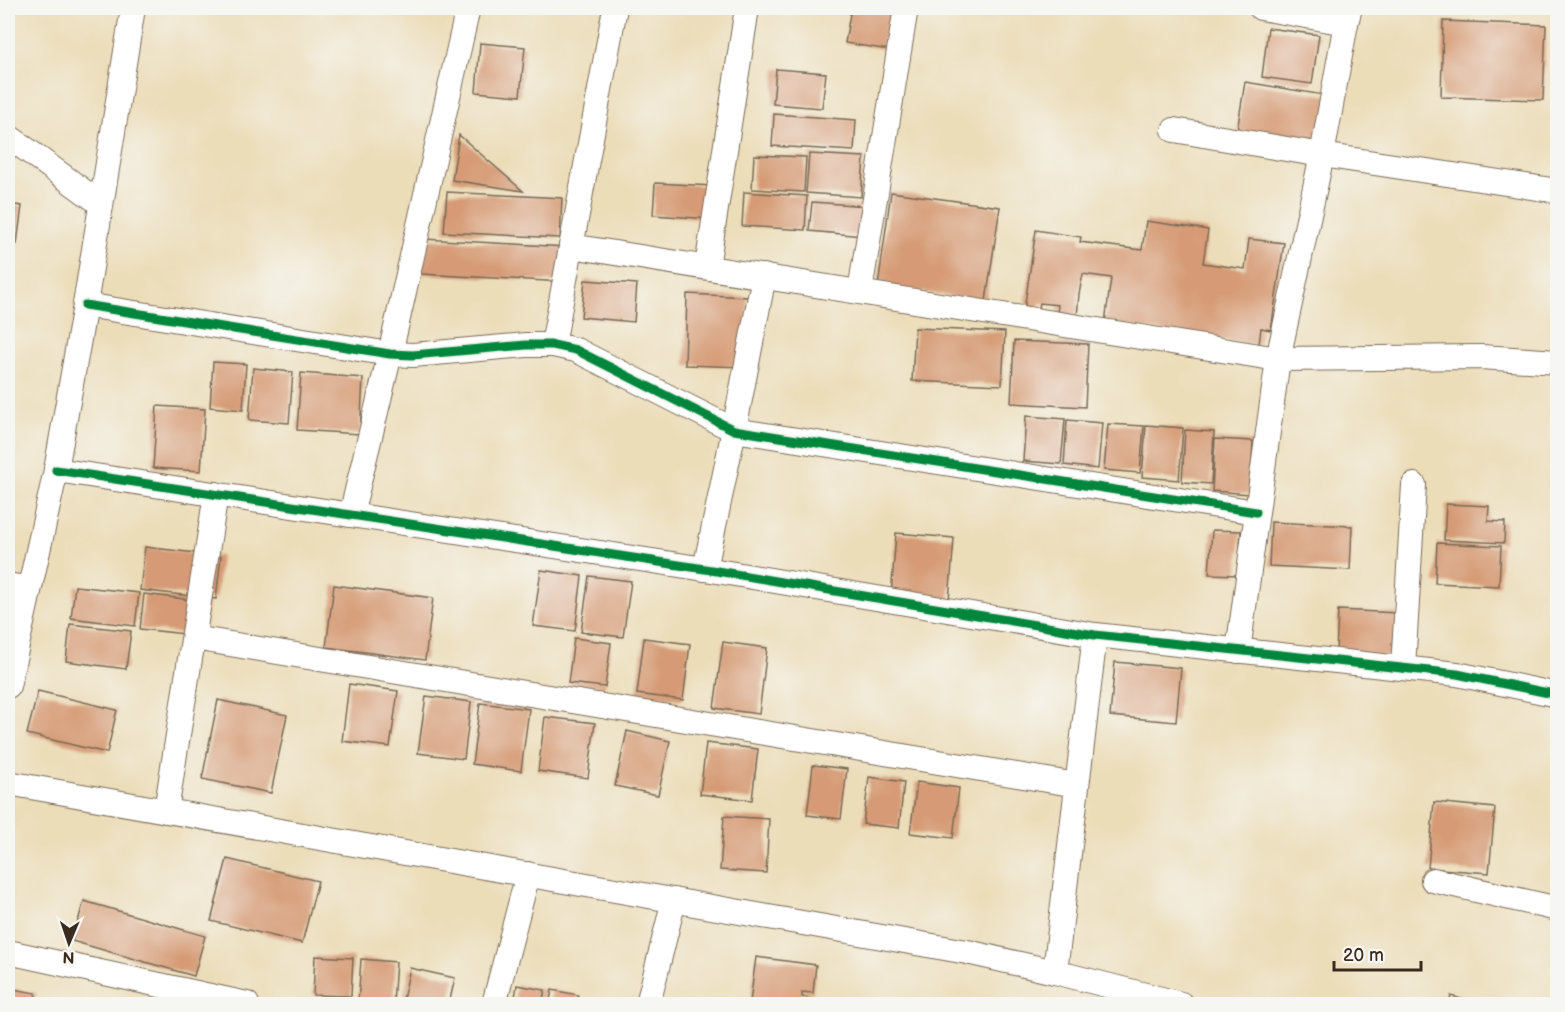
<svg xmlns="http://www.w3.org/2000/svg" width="1565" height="1012" font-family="'Balsamiq Sans',sans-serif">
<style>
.building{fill:#d69b76}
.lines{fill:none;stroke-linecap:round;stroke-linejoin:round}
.street-casing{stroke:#796954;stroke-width:26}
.street{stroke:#fff;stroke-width:24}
.cycleway-casing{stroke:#f6f6f2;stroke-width:13}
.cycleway{stroke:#00873e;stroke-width:9}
</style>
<rect width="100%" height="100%" fill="#f6f6f2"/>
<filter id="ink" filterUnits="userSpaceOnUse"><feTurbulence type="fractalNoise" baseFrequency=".0167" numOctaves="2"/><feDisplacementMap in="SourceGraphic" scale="12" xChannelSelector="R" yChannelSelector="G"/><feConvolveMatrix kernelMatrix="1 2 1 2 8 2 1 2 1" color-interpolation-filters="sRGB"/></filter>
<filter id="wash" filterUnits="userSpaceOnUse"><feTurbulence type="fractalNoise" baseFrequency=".008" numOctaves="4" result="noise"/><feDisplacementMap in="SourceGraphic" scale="24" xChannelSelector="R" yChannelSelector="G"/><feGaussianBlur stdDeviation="1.35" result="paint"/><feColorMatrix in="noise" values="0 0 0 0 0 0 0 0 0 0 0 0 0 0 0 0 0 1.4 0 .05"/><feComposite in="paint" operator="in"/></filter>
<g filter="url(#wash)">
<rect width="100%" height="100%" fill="#ecddb9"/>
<g id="blocks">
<g class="building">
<polygon points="851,8 878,8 902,12 895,51 845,43"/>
<polygon points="1443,21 1546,25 1543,100 1441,97"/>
<polygon points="1268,28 1319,35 1312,84 1262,77"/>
<polygon points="480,43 525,47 520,96 476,92"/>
<polygon points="776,69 826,73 822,108 773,104"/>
<polygon points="1245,82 1330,96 1322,145 1237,131"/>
<polygon points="774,114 856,120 854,151 772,146"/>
<polygon points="459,135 523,191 452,180"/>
<polygon points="809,154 864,157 861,197 806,193"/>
<polygon points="754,155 806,157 804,192 752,189"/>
<polygon points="655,183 713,186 711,219 653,215"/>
<polygon points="447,192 562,198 560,238 444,232"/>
<polygon points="744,192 807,196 805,230 742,226"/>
<polygon points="891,192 1000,207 986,301 878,286"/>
<polygon points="812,202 866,206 863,236 809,231"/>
<polygon points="8,204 22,206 17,244 8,243"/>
<polygon points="1146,221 1208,230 1203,263 1245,269 1249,239 1284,243 1271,330 1261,328 1259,345 1105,323 1111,278 1083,274 1079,294 1077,317 1057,314 1058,305 1040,303 1038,311 1024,310 1036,230 1081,237 1080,242 1142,250"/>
<polygon points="423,239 566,247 564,282 421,274"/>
<polygon points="1555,279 1558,279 1558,342 1553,342"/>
<polygon points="585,280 637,284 634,322 581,317"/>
<polygon points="687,294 748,297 745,367 685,365"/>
<polygon points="915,328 1005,332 1002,385 912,381"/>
<polygon points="1014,341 1088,344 1085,407 1011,403"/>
<polygon points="213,362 246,364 243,410 210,407"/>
<polygon points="253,368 293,372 289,423 249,420"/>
<polygon points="301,373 363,378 360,434 297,430"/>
<polygon points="157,406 205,409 201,471 153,468"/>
<polygon points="1026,416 1065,419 1061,464 1023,461"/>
<polygon points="1067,420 1102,423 1098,469 1064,465"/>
<polygon points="1108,424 1144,426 1140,473 1104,470"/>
<polygon points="1146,425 1183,428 1179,480 1142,477"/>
<polygon points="1185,430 1214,432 1211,484 1182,482"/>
<polygon points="1215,439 1253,441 1250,494 1212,491"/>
<polygon points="1446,504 1489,506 1488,521 1505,522 1504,543 1444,540"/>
<polygon points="1271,522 1352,526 1350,570 1269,566"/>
<polygon points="1212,530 1241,531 1238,575 1209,574"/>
<polygon points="896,533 954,538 949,601 891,596"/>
<polygon points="1437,543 1501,546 1499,586 1435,583"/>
<polygon points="145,547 221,556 216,599 140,590"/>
<polygon points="541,570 582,576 575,631 533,626"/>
<polygon points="589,576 631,581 623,637 581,632"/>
<polygon points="334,585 433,598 425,660 326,647"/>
<polygon points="75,586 139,593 135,626 71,618"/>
<polygon points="144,594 208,602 203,636 140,629"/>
<polygon points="1338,610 1397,613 1395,656 1336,653"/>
<polygon points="70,624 131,631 126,669 66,661"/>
<polygon points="574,638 611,643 605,687 568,683"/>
<polygon points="644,638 690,644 683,700 637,694"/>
<polygon points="723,642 767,648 759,714 714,708"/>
<polygon points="1115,662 1181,668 1176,722 1110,716"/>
<polygon points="349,684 398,691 390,747 342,741"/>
<polygon points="38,691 117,710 107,753 27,734"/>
<polygon points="426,696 471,702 464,759 418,753"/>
<polygon points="218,700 287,715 271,793 202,779"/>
<polygon points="480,703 529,709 521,771 472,764"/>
<polygon points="545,717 595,723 588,778 538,771"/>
<polygon points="627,731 670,741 658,795 615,786"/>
<polygon points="706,743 758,749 752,800 700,794"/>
<polygon points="813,765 847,769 841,819 807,815"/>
<polygon points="869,777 904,782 899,828 863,824"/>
<polygon points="917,782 959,788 953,838 910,833"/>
<polygon points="1434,802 1495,808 1489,873 1428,868"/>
<polygon points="724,816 769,819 766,873 720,870"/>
<polygon points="227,859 318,881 302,943 211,921"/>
<polygon points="84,901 205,936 194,976 72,941"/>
<polygon points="315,956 353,958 351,996 313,995"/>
<polygon points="756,957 816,965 813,993 802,992 802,997 811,999 811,1004 772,1004 750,1002"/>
<polygon points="361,959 396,962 393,1004 358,1003"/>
<polygon points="410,968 455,978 449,1004 402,1004"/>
<polygon points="517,985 545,990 542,1004 514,1004"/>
<polygon points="8,988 36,993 34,1004 8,1004"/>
<polygon points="552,990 578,995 577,1004 549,1004"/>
<polygon points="1451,996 1479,1004 1449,1004"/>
</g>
</g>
</g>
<g filter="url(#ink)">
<use href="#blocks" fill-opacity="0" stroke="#796954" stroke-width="1.5"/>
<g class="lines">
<g class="street-casing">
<g id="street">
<polyline points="1261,8 1346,23"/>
<polyline points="1174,130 1322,155 1558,191"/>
<polyline points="8,136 101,204"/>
<polyline points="571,246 1278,359 1481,357 1558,362"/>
<polyline points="707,267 747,8"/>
<polyline points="860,291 906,8"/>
<polyline points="85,305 390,354 413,355 526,345 553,345 576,350 734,430 1256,512"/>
<polyline points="553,345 615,8"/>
<polyline points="56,470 705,569 1095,635 1457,674 1558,695"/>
<polyline points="351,515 390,354 468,8"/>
<polyline points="705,569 734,430 764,276"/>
<polyline points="8,585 29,589"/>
<polyline points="194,638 1077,785"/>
<polyline points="1238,651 1278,359 1322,155 1346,23 1350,8"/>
<polyline points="1403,668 1414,485"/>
<polyline points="8,686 56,470 85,305 133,8"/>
<polyline points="8,783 967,952 1055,972 1181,1004"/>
<polyline points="166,811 216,494"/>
<polyline points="1433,880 1558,909"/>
<polyline points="8,952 247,1004"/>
<polyline points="1055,972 1095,635"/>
<polyline points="494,1004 528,874"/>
<polyline points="648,1004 674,900"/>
</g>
</g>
<use href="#street" class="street"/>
<g class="cycleway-casing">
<g id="cycleway">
<polyline points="85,305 390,354 413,355 526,345 553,345 576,350 734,430 1256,512"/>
<polyline points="56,470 705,569 1095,635 1457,674 1558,695"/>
</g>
</g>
<use href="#cycleway" class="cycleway"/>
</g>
</g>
<rect width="1565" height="1012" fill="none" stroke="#f6f6f2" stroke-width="30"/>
<g transform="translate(69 943) rotate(182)" stroke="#f6f6f2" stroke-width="4.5" paint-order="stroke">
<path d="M0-4.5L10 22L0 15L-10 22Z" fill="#3b2a1e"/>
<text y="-9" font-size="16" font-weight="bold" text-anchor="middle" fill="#3b2a1e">N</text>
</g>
<path d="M1334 961v9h87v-9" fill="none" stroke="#3b2a1e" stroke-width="3"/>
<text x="1343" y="961" font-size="18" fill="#3b2a1e" stroke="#f6f6f2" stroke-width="4.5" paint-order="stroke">20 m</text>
</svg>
